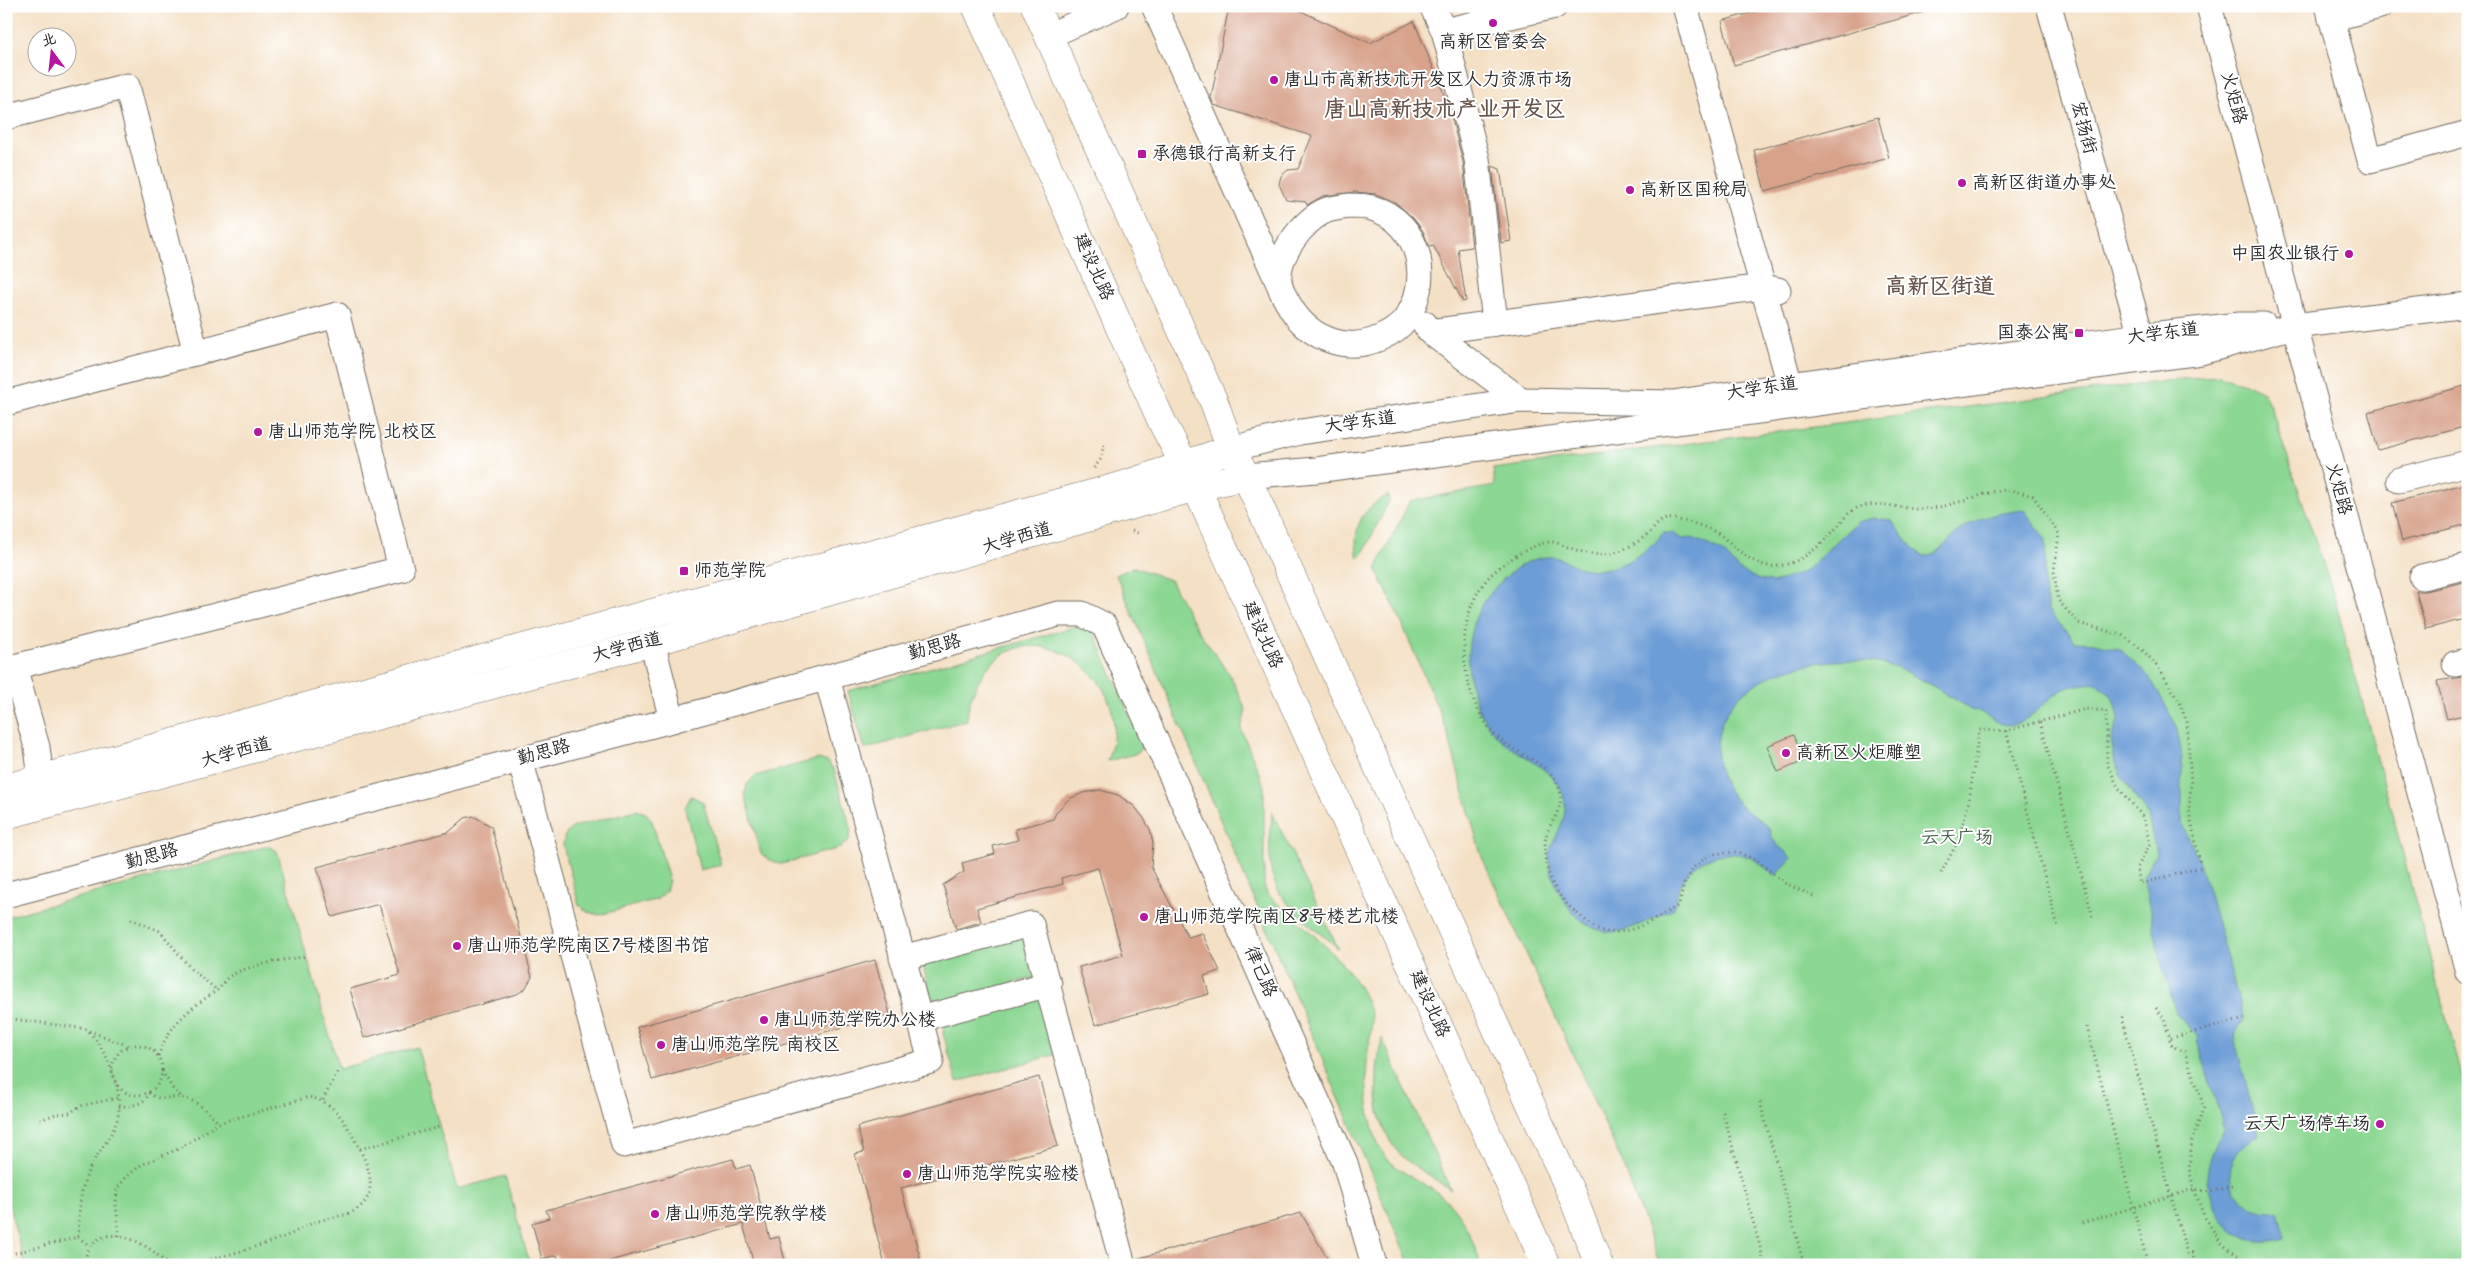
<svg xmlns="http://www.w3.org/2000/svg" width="2474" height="1271" font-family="Kalam,'LXGW WenKai TC',sans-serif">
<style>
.green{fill:#8cd793;stroke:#5c815f}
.water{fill:#6d9dd6;stroke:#4c6480}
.building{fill:#d7a18a}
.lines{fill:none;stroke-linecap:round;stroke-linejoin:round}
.minor-casing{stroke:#716a61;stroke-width:27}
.major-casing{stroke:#716a61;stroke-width:29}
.path{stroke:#716a61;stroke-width:3;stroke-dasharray:1 4;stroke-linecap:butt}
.minor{stroke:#fff;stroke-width:25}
.major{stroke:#fff;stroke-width:28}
.poi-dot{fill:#b5179e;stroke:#fff;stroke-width:2}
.labels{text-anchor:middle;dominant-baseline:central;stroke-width:4;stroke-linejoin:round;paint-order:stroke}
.poi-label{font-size:18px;fill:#2b2b2b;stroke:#fff;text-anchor:start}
.street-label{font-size:18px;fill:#2b2b2b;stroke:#fff}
.park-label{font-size:18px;fill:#485f4a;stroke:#fff}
.district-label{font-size:22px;font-weight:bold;fill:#67544c;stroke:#fff}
</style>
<rect width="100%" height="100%" fill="#fff"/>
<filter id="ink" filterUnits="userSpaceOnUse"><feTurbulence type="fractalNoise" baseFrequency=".02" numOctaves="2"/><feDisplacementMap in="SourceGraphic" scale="10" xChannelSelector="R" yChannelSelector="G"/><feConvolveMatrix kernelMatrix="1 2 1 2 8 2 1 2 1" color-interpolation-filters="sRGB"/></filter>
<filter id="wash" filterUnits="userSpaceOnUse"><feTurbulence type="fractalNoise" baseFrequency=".0096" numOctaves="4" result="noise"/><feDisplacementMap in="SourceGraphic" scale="20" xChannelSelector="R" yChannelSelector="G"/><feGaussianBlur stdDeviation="1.12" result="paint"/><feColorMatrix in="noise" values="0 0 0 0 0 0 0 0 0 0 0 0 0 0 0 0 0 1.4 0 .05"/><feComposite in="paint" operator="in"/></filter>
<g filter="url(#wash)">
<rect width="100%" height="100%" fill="#f4e0c5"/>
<g class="green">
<polygon points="2220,376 2242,382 2263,392 2271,408 2334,596 2468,1099 2468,1265 1660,1265 1623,1164 1481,855 1446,728 1400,619 1376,569 1410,501 1495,486 1493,469 2189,378"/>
<path d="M1388,495L1389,501L1362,555L1358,559C1352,528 1360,510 1388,495Z"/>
<path d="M1134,567L1170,580L1197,629L1230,675L1246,710L1241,729L1264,785V885L1267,894C1301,925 1363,970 1371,1017C1373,1031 1367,1048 1367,1062C1365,1090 1368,1122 1380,1148C1391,1171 1424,1181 1442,1196C1464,1215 1472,1239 1481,1265H1410L1116,575Z"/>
<path d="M1081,625L1094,633L1141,741V749L1135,754L1107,761C1109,754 1112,746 1113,739C1125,665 1017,604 977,684C971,697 968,706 967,720L865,749L848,691Z"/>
<polygon points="818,759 828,762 834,770 851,829 849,840 840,848 781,864 770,860 761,854 745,794 747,784 755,776"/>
<polygon points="691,796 703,802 721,865 700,870 685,808"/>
<polygon points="636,810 646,813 652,821 669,880 666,891 658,899 599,915 588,912 579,905 563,845 565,835 573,827"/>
<path d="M1272,812L1338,948C1315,928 1279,906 1272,874C1267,854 1271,832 1272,812Z"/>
<polygon points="268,846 277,851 339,1069 417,1047 457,1189 505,1176 530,1265 25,1265 6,1194 6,917"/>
<polygon points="1021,934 1036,977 941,1002 931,997 923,966 924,960"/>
<polygon points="1039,997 1061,1053 957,1082 943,1033 946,1021"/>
<path d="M1382,1038L1451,1190C1434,1178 1412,1167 1398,1152C1372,1122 1374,1074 1382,1038Z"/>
</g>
<path class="water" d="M2024,510L2046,540L2044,586L2048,610L2075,642L2094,643L2120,649L2151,679L2176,725L2182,756V824L2200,863L2244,1019L2234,1036L2259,1135C2212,1156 2226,1214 2278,1211L2285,1238C2248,1248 2222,1234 2212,1197C2210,1191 2207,1184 2207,1178C2208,1159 2216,1144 2224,1128L2198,1043L2197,1035L2176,1013L2160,958L2143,877L2156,854L2148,815L2124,781L2115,763L2111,738L2119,719L2112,696L2095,683C2086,684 2073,685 2064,689C2048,696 2028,725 2010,725C1995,725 1985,711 1971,709C1941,692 1907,666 1872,662C1819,655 1733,672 1719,732C1716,745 1716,763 1721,776C1728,793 1737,804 1751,814C1756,818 1763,821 1767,826C1770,829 1771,835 1773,839C1777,846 1786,852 1792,858L1775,876C1769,871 1763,865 1757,861C1729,844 1690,858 1679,889C1676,894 1676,902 1674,908C1660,915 1627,933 1611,932C1577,932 1548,884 1549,853C1550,849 1553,843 1555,839C1563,821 1570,809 1561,790C1547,763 1515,755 1495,734C1466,703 1459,644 1481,607C1495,584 1523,555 1553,557C1562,558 1572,565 1581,568C1610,576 1647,555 1663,533H1672L1682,539L1692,538L1704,543L1721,551L1741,571L1757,579L1773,583L1804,572L1857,522L1874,518L1891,520C1898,529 1915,554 1925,556C1937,558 1948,540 1956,533C1977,517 1998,513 2024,510Z"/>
<g id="blocks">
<g class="building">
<polygon points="1229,6 1290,6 1370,43 1414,21 1448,104 1463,162 1472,247 1458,249 1466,301 1463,302 1433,245 1429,246 1423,231 1413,218 1395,202 1376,194 1355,192 1323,196 1307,205 1306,202 1286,200 1279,184 1281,176 1288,170 1298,169 1312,136 1214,105 1211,98"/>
<polygon points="1775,6 1923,6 1924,12 1734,65 1722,21"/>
<polygon points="1878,117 1889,158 1765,191 1754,150"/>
<polygon points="1492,166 1500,169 1511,241 1501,243"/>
<polygon points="2468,385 2468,426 2378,450 2368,412"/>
<polygon points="2468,483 2468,524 2402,541 2392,503"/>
<polygon points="2468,581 2468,618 2426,629 2416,591 2425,591"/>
<polygon points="2468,676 2468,714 2447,719 2437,681"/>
<polygon points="1794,735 1804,761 1778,772 1767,746"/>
<polygon points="1100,790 1118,795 1134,806 1143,817 1150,829 1153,843 1151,867 1188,937 1202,933 1220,971 1204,976 1209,994 1095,1025 1079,967 1123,955 1098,868 1061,878 1063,884 977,908 981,922 956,929 943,885 964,872 962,863 995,854 993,846 1018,840 1015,829 1053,819 1057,811 1069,799 1083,793"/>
<polygon points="473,816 491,826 532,977 525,989 517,994 364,1038 350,989 400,975 379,904 332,917 317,867 449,832 465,818"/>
<polygon points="875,960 890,1014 652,1080 637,1027"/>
<polygon points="1039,1077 1058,1146 901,1188 922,1265 885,1265 855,1154 864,1152 857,1127"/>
<polygon points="733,1159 736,1169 750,1165 770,1239 779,1237 786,1265 754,1265 743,1224 595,1265 559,1265 557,1255 542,1259 532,1223 549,1218 546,1210"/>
<polygon points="1301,1213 1331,1265 1137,1265 1136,1259"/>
</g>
</g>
</g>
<g filter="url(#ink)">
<use href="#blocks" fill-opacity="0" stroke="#716a61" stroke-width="1"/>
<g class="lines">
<g class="minor-casing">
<g id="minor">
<polyline points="1154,6 1279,284"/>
<polyline points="1432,6 1444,31 1477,159 1495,323"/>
<polyline points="1685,6 1790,385"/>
<polyline points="2049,6 2141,336"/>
<polyline points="2209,6 2468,972"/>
<polyline points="2328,6 2370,160 2468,133"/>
<polyline points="2331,19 2380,6"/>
<polyline points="1444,31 1555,6"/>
<polyline points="1048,36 1116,6"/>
<polyline points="6,117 127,86 196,353"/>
<path d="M1349,206C1357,206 1365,206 1372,208C1421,222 1433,282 1405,320C1399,328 1389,334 1380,338C1344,354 1306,337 1288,303C1285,298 1281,291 1280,286C1273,259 1303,219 1327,210C1334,208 1342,207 1349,206Z"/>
<polyline points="1425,324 1430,332 1521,400"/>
<polyline points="1430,332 1763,287 1778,290"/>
<polyline points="6,403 337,315 401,569 6,669"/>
<polyline points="1231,449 1300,432 1521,400 1673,403 1803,383 2141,336 2239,325 2264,325"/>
<polyline points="1246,476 1316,470 2201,352 2294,326 2468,305"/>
<polyline points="2399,480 2468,463"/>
<polyline points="2422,577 2468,566"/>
<polyline points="652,642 672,720"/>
<polyline points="2455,664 2468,661"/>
<polyline points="14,667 37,747 41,779"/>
<polyline points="520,759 624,1145 931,1061 827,678"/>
<polyline points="6,895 672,720 1058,614 1082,614 1104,625 1345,1163 1374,1265"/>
<polyline points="902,958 1031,924 1123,1265"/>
<polyline points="920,1019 1049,984"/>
</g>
</g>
<g class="major-casing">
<g id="major">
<polyline points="976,6 1162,422 1196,487 1546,1265"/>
<polyline points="1035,6 1214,402 1231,449 1246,476 1572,1195 1599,1265"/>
<polyline points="6,788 1121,486 1231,449"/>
<polyline points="6,815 652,642 1196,487 1246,476"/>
</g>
</g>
<g class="path">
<polyline points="1094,468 1101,459 1104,443"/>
<polyline points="1132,531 1141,534"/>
<polyline points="2040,722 2093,918"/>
<polyline points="2006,731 2058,927"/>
<polyline points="1941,873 1958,841 1969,801 1979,730 2006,731 2086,709 2106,711 2107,764 2118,787 2143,817 2150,844 2137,868 2140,884 2202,867"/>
<path d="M1813,896L1785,883L1756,860L1738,852L1711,854L1694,867L1684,884L1679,905C1661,916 1641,929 1619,932C1603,934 1595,928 1584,919C1558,899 1543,877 1545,843C1546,824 1565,811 1560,790C1552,762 1516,755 1497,737C1459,698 1451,618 1489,577C1501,564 1533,542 1552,542C1556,542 1563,546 1568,547C1584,553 1599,558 1616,552C1627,549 1642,540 1650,532C1656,527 1659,520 1667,519C1672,518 1679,520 1684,521C1696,524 1710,528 1720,535C1738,548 1754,569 1778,566C1804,562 1820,546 1837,527C1843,520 1849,511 1857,508C1879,499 1901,510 1923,509C1951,508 1978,493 2005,490C2014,490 2024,494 2033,496L2059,534L2054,571L2058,600L2078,623L2122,635L2144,651L2161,671L2179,702L2187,722L2191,784L2189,811L2200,863"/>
<polyline points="131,919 160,931 191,969 217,990"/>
<polyline points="2156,1008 2164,1019 2172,1046 2185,1052 2204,1107 2192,1140 2189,1169 2194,1189 2204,1216 2222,1244 2243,1260 2256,1265"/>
<polyline points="2122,1017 2187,1254 2192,1253 2195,1265"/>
<path d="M6,1018L86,1029C107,1048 127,1096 116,1123C108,1144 91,1159 85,1180C79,1199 79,1217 78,1237"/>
<polyline points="2087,1027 2148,1265"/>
<polyline points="89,1031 129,1046"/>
<polyline points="2171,1038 2244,1019"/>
<circle cx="137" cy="1070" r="25"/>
<path d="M158,1056C171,1022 187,1011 216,991C221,988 223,981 229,977C244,965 287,960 307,956"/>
<polyline points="162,1071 173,1089 182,1097"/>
<polyline points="323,1100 339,1069"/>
<polyline points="1760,1102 1804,1265"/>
<path d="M119,1107C131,1105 144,1106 149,1093C159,1103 172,1095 183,1098C198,1101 209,1113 219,1123"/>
<polyline points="1723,1112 1765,1265"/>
<polyline points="40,1120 56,1114 70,1113 80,1106 117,1098"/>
<polyline points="360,1149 439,1127"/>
<polyline points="2082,1223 2194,1189 2210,1192 2232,1186"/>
<path d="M119,1236L116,1204L117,1189L126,1177L141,1165L180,1148L219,1123L309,1097C335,1102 344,1121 356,1142C364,1157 375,1178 368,1196C358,1218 334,1215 316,1222C306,1225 298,1231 289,1235C256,1248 221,1257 187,1265"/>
<polyline points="15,1253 78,1237 90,1246"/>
<path d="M84,1265C91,1215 146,1238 167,1265"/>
</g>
<use href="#minor" class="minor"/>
<use href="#major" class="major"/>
</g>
</g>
<g class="poi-dot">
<circle cx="1493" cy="23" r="5"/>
<circle cx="1274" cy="80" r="5"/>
<rect x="1137" y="149" width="10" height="10" rx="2.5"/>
<circle cx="1962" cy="183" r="5"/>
<circle cx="1630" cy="190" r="5"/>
<circle cx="2349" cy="254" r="5"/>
<rect x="2074" y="328" width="10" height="10" rx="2.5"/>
<circle cx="258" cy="432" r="5"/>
<rect x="679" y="566" width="10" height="10" rx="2.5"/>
<circle cx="1786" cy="753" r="5"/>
<circle cx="1144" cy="917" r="5"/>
<circle cx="457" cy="946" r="5"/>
<circle cx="764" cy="1020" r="5"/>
<circle cx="661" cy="1045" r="5"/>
<circle cx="2380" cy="1124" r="5"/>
<circle cx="907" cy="1174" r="5"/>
<circle cx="655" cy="1214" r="5"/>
</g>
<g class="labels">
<g class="poi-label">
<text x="1493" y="42" text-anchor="middle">高新区管委会</text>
<text x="1284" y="80">唐山市高新技术开发区人力资源市场</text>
<text x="1152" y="154">承德银行高新支行</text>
<text x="1972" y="183">高新区街道办事处</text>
<text x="1640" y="190">高新区国税局</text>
<text x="2339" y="254" text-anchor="end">中国农业银行</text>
<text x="2069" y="333" text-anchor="end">国泰公寓</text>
<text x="268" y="432">唐山师范学院 北校区</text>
<text x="694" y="571">师范学院</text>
<text x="1796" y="753">高新区火炬雕塑</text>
<text x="1154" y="917">唐山师范学院南区8号楼艺术楼</text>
<text x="467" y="946">唐山师范学院南区7号楼图书馆</text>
<text x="774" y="1020">唐山师范学院办公楼</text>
<text x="671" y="1045">唐山师范学院 南校区</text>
<text x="2370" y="1124" text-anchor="end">云天广场停车场</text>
<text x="917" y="1174">唐山师范学院实验楼</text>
<text x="665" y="1214">唐山师范学院教学楼</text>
</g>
<g class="street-label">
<text transform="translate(2233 98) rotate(75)">火炬路</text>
<text transform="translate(2083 128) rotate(75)">宏扬街</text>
<text transform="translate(1093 267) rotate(66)">建设北路</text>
<text transform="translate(2163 334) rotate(-7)">大学东道</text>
<text transform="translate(1762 389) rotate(-9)">大学东道</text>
<text transform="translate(1360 423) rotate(-8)">大学东道</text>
<text transform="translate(2338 489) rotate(75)">火炬路</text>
<text transform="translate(1017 539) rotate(-16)">大学西道</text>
<text transform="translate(1262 635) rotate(66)">建设北路</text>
<text transform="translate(627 648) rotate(-15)">大学西道</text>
<text transform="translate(935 648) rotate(-15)">勤思路</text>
<text transform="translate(236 753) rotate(-15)">大学西道</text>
<text transform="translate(544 753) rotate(-15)">勤思路</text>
<text transform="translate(152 857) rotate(-15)">勤思路</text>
<text transform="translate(1260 972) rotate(66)">律己路</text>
<text transform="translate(1429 1004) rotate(66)">建设北路</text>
</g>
<g class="park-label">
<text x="1957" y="838">云天广场</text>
</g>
<g class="district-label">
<text x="1445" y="110">唐山高新技术产业开发区</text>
<text x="1940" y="287">高新区街道</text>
</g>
</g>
<rect width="2474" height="1271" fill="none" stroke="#fff" stroke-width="25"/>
<g transform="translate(52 52) rotate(345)"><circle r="24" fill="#ffffff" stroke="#aaaaaa"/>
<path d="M0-4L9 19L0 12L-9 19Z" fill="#b5179e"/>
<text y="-8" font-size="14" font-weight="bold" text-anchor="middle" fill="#2b2b2b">北</text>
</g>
</svg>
